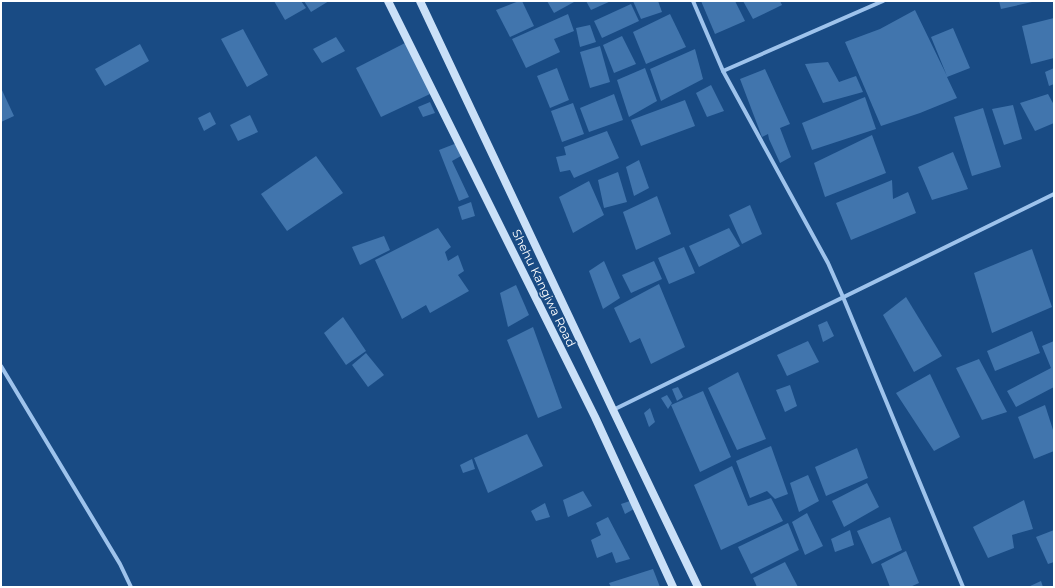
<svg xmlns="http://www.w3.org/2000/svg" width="1055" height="588" font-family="Montserrat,sans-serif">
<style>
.building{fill:#4175ad}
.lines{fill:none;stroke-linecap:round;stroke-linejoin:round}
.minor{stroke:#9ec3ec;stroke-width:4}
.secondary{stroke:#cae0f8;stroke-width:8}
.labels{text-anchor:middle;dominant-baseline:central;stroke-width:3.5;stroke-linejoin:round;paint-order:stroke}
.street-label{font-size:12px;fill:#fff;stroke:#194b84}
</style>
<rect width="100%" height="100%" fill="#194b84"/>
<g class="building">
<polygon points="274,1 301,1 306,8 285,20"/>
<polygon points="304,1 329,1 311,12"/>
<polygon points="519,1 522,1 534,26 510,37 496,10"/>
<polygon points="547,1 574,1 574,2 554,13"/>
<polygon points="586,1 611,1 591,10"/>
<polygon points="633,1 658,1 662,12 641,19"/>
<polygon points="701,1 735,1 745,21 715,34"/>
<polygon points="743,1 780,1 782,5 753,19"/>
<polygon points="999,1 1032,1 1032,2 1001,9"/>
<polygon points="631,4 639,21 602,38 594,21"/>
<polygon points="915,10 947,76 931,37 953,28 970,68 947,77 957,98 920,113 881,126 845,42 880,29"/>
<polygon points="568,14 574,31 554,39 560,52 526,68 512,39"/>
<polygon points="670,14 686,47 646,64 633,32"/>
<polygon points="1054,18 1054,58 1031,64 1022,26"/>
<polygon points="590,25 596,42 580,47 576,28"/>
<polygon points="243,29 268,75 247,87 221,39"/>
<polygon points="622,36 636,64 614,73 603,45"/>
<polygon points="336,37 345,51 322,63 313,49"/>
<polygon points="407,42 430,94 381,117 356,68"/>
<polygon points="140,44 149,61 105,86 95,69"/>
<polygon points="600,46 610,82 590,88 580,52"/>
<polygon points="695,49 703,79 661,101 650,69"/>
<polygon points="828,62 839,82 856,76 863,92 823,103 805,64"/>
<polygon points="557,68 569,100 550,108 537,76"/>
<polygon points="645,68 657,101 629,117 617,80"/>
<polygon points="1054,68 1054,84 1049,86 1045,72"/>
<polygon points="765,69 790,124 780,128 791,157 780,163 769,139 768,134 762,137 740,79"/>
<polygon points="711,85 724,111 707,117 696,93"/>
<polygon points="1,88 14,116 1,122"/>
<polygon points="614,94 623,120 589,132 580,108"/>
<polygon points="1048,94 1054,105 1054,123 1035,131 1020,103"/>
<polygon points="865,97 876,129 812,150 802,123"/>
<polygon points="685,100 695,126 641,146 631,120"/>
<polygon points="430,102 435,113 423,117 418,107"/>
<polygon points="573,103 584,134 562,142 551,111"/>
<polygon points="1013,105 1022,139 1004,145 992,109"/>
<polygon points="983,108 1001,167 972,176 954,117"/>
<polygon points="210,112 216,124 204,131 198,118"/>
<polygon points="250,115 258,132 238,141 230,125"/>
<polygon points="607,131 619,158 574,178 570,170 560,172 556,157 566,155 564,147"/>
<polygon points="872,135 886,173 825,197 814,163"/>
<polygon points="457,143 461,156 452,161 469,197 459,201 439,150"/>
<polygon points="953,152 968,189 932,200 918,167"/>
<polygon points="316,156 343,193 287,231 261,194"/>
<polygon points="639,160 649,188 634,196 626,167"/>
<polygon points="618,172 627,202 604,208 598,180"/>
<polygon points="892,180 893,199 908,192 916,213 851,240 836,203"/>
<polygon points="589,181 604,215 573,233 559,197"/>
<polygon points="657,196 671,234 636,250 623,212"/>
<polygon points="471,202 475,216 462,220 458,207"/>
<polygon points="750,205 762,234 742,244 729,215"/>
<polygon points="438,228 451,247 445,252 448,261 458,255 464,271 458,275 469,291 430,313 426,305 402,319 375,260"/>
<polygon points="729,228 740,246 699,267 689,246"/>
<polygon points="384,236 390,250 360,265 352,247"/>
<polygon points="684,247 695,273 669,284 658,258"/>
<polygon points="1032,249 1052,307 992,333 974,273"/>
<polygon points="604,261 620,298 603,309 589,271"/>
<polygon points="654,261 662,279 631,293 622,275"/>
<polygon points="659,284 685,347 651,364 640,338 630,343 614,308"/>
<polygon points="516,285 529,315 508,327 500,293"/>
<polygon points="906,297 942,356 914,372 883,315"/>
<polygon points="343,317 366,351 346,365 324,333"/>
<polygon points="827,321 834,336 823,342 818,325"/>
<polygon points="533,327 562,408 538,418 507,340"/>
<polygon points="1032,331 1040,353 995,371 987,351"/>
<polygon points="808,341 819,362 787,376 777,355"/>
<polygon points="1054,341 1054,387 1016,407 1007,391 1051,368 1042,346"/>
<polygon points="366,353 384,375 368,387 352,365"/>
<polygon points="979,359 1007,412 982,420 956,368"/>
<polygon points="738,372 766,439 737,450 708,388"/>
<polygon points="930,374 960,437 934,451 896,393"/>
<polygon points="790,385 797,406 785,412 776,390"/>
<polygon points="678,387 683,397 677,401 672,389"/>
<polygon points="703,391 731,457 700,472 671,405"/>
<polygon points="667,395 672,403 668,409 661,398"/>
<polygon points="1045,405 1054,433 1054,451 1034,459 1018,417"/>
<polygon points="650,408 655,422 649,427 644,413"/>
<polygon points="527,434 543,466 488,493 474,458"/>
<polygon points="771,446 788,494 775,499 767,491 750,498 736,461"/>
<polygon points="857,448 868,478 826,496 815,467"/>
<polygon points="472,459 475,469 463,473 460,465"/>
<polygon points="732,466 748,506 771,498 783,521 721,550 694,485"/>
<polygon points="808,475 819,501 799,512 790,483"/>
<polygon points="867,483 879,507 844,527 832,501"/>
<polygon points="583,491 592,506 568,517 563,500"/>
<polygon points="1024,500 1033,529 1012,535 1014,548 988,558 973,527"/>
<polygon points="630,501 634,509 625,514 621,504"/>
<polygon points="545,503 550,517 536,521 531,511"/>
<polygon points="807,513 823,546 805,555 792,522"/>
<polygon points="608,517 630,559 616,563 612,552 597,558 591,540 601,535 596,523"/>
<polygon points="890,517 902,550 872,564 857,531"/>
<polygon points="788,523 799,550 751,574 738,547"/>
<polygon points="850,530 854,545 835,552 831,539"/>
<polygon points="1054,530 1054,562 1048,564 1036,537"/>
<polygon points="906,551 919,583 910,587 890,587 881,564"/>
<polygon points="785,562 798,587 757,587 753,578"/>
<polygon points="653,569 660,587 611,587 609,583"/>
<polygon points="1041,581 1043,587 1028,587"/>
</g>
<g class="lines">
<g class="minor">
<polyline points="693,1 723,71 828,263 843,297 963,587"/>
<polyline points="723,71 883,1"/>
<polyline points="1,366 120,564 131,587"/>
<polyline points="613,410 1054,194"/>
</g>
<g class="secondary">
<polyline points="388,1 595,417 673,587"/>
<polyline points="420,1 613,410 698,587"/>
</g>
</g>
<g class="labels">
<g class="street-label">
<text transform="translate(544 288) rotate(64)">Shehu Kangiwa Road</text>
</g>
</g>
<rect width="1055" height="588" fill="none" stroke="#ffffff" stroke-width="4"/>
</svg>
